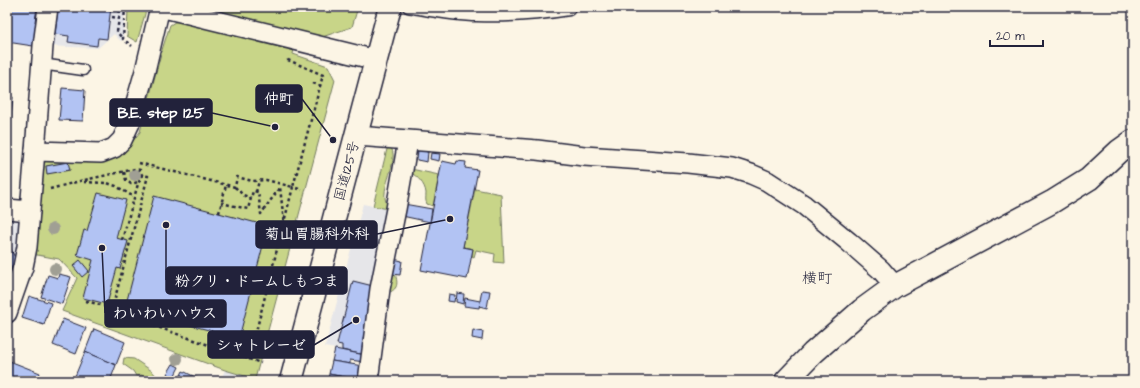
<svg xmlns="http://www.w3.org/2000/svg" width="1140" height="388" font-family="'Architects Daughter','Klee One',sans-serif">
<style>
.built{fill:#e6e6e9}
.green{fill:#c8d588;stroke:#757c62}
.building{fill:#b2c3f3;stroke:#22223b}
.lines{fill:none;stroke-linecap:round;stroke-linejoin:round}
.lane-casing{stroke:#22223b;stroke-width:13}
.street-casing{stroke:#22223b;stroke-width:22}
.secondary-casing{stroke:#22223b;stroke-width:25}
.highway-casing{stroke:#22223b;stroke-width:25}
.path{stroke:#22223b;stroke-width:2.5;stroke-dasharray:3 3;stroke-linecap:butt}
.lane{stroke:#fcf5e5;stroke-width:10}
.street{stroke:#fcf5e5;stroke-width:19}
.secondary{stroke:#fcf5e5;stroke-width:22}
.highway{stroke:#fcf5e5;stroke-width:22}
.tree{fill:#a09f94}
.labels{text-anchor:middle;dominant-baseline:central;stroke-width:3;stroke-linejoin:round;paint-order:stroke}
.street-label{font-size:14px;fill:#22223b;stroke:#fcf5e5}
.neighbourhood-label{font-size:15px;fill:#22223b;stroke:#fcf5e5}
.leader{fill:none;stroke:#22223b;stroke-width:1.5}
.callout-dot{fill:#22223b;stroke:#fcf5e5;stroke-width:1.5}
.callout{fill:#22223b;stroke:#22223b;stroke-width:1.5}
.callout-label{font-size:15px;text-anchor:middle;font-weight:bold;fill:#fff}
</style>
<rect width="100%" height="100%" fill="#fcf5e5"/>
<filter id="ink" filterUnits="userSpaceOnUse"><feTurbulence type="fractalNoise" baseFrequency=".025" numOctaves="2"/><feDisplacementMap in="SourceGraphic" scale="8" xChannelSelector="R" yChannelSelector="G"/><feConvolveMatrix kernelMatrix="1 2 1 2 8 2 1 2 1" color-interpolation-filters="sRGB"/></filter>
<g filter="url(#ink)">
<g class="built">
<polygon points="48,7 125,7 123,39 121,41 114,34 98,48 43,46"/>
<polygon points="363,204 388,209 372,356 325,347"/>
<polygon points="7,209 30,211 7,295"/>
<polygon points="225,370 261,381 220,381"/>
</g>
<g class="green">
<polygon points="128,7 147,7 137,42 127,36"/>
<polygon points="194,7 358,7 352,27 322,37"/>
<polygon points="182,21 294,49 293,54 328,66 335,80 255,379 225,370 62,311 77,278 59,259 32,254 42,162 50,157 116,156 126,150 140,132 162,50 170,25 175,22"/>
<path d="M388,145C401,153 385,181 385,193C384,198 387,204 388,209L373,206Z"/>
<path d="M411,169L439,175L433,206L427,204C425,200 426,198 426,193C425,184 418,177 410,172Z"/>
<polygon points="475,189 501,194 504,263 494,262 495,254 476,250 474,257 472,256 473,249 463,247"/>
<path d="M395,273C399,286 397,290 385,294L377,276Z"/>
<polygon points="124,358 134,359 152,371 158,378 170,381 143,381 142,375 136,376 133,371 123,364"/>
</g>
<g class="building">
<polygon points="11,7 37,7 35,22 38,22 33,46 7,42 7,28"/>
<polygon points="58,7 111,7 107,39 98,38 97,46 68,42 69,36 55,34"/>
<polygon points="62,88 85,90 83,121 59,120"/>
<polygon points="7,97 13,97 10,128 7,128"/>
<polygon points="418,150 428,152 427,162 417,160"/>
<polygon points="431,153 440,154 439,161 430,159"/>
<polygon points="442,161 456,164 457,161 466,162 465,168 478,170 463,247 473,249 467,279 421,270"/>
<polygon points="68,162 70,170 47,174 46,166"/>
<polygon points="98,193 126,200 116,238 128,241 120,269 117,268 107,304 83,298 93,260 77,255 84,230 87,231"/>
<polygon points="154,196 268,226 239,338 125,308"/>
<polygon points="404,204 432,209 430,222 402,216"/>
<polygon points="7,246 10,247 15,258 7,286"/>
<polygon points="394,259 402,261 400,275 392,274"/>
<polygon points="80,260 89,271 82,277 73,266"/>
<polygon points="59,274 71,277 62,304 41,297 48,275 58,278"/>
<polygon points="353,281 373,286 365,355 342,350 342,345 337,344"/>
<polygon points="482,290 490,291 487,308 479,306"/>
<polygon points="457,293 464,294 463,304 456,302"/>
<polygon points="449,294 455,295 454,302 448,301"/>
<polygon points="29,296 51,303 44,325 22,318"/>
<polygon points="465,298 480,301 479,308 464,306"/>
<polygon points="63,319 86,328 76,354 53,345"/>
<polygon points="94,329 125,342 116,365 85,352"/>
<polygon points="473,330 483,332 482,340 472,338"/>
<polygon points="335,349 365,355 364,362 350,360 350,364 332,361"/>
<polygon points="85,352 116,365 110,381 73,381"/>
<polygon points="7,360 40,373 37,381 7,381"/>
<polygon points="332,361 363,366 360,380 329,374"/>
<polygon points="173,364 179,367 174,377 167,374"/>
<polygon points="183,371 203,381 178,381"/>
<polygon points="329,374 353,379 353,381 328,381"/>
</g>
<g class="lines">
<g class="lane-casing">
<g id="lane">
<path d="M408,7C431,11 454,16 477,16C508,17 539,15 569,10"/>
<polyline points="41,64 83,70"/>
</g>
</g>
<g class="street-casing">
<g id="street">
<polyline points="357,136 537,150 584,156 688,163 732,168 751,174 767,181 804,205 849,242 881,270 895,286"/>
<polyline points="35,151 101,153 114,148 122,140 130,123 145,71 160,7 376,60"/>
<polyline points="7,209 30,211"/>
<polyline points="7,313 23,267 27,247 35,151 43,46 48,7"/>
<polyline points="368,381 380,289 396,209 408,141"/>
</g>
</g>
<g class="secondary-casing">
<polyline id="secondary" points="786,381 813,353 862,310 895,286 1052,202 1089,179 1119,151 1133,141"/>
</g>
<g class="highway-casing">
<polyline id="highway" points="291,381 390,7"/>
</g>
<g class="path">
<polyline points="125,7 123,39 132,46"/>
<polyline points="118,11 125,12"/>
<polyline points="112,17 119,18 117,32 122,38"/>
<polyline points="313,83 321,86"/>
<polyline points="139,163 235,187 237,177 252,181 266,180 293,187 323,75 288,60 289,57"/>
<polyline points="124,172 126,180 131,184 138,182"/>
<polyline points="84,182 107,183 116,186 134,197"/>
<polyline points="235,187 243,195 251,198"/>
<polyline points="50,189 80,181 135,169 140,170 142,175 148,176 112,309"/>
<polyline points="256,192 259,181"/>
<polyline points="221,203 248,209 253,191 258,192 261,214 280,187 284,223"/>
<polyline points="219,213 226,185"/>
<polyline points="122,240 138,184 142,175"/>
<polyline points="86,301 108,307 140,321 249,359 293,187 302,190"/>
<polyline points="249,359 261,363"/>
</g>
<use href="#lane" class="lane"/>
<use href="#street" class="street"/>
<use href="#secondary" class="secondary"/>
<use href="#highway" class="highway"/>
</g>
<g class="tree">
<circle cx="135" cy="175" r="6"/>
<circle cx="53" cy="229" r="6"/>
<circle cx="55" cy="269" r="6"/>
<circle cx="177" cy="359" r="6"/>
</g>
</g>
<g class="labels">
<g class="street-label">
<text transform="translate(347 171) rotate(-75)">国道125号</text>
</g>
<g class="neighbourhood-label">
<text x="817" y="278">横町</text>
</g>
</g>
<path class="leader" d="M333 140L302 99M275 127L212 113M450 219L377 234M166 225L166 280M102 248L105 313M356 320L314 345"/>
<g class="callout-dot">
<circle cx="333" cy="140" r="4"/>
<circle cx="275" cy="127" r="4"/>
<circle cx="450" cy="219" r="4"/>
<circle cx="166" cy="225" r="4"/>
<circle cx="102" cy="248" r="4"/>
<circle cx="356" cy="320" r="4"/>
</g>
<g class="callout">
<rect x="256" y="85" width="46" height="27" rx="4"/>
<rect x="110" y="99" width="102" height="27" rx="4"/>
<rect x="256" y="221" width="121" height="27" rx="4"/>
<rect x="166" y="267" width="181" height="27" rx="4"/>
<rect x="105" y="300" width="121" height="27" rx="4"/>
<rect x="208" y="331" width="106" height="27" rx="4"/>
</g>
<g class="callout-label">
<text x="279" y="104">仲町</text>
<text x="161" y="118">B.E. step 125</text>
<text x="317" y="239">菊山胃腸科外科</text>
<text x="257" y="286">粉クリ・ドームしもつま</text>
<text x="165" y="318">わいわいハウス</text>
<text x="261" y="350">シャトレーゼ</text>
</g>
<rect width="1140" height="388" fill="none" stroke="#fcf5e5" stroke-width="24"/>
<rect x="12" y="12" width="1116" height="364" fill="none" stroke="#22223b" stroke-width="1.5" filter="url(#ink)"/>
<path d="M990 40v6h53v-6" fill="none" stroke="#22223b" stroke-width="2"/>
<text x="996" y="40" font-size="12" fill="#22223b" stroke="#fcf5e5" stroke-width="3" paint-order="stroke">20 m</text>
</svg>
